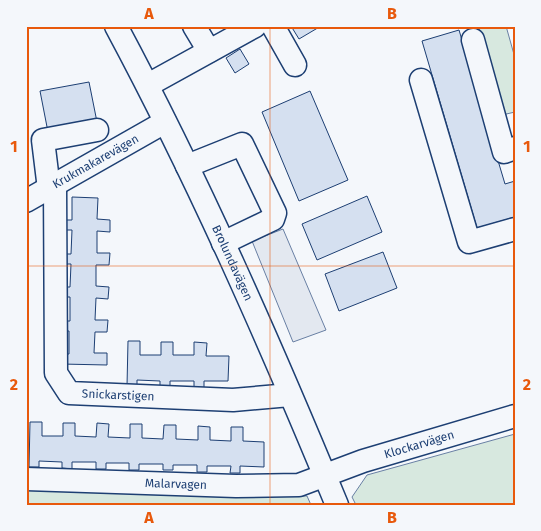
<svg xmlns="http://www.w3.org/2000/svg" width="541" height="531" font-family="'Fira Sans',sans-serif">
<style>
.green{fill:#d7e8df;stroke:#687fa3}
.parking{fill:#e3e8f0;stroke:#687fa3}
.building{fill:#d5e0f0;stroke:#1d3f73}
.lines{fill:none;stroke-linecap:round;stroke-linejoin:round}
.minor-casing{stroke:#1d3f73;stroke-width:25}
.minor{stroke:#f4f7fb;stroke-width:22}
.grid{fill:none;stroke:#e8590c;stroke-width:1;stroke-opacity:0.55}
.labels{text-anchor:middle;dominant-baseline:central;stroke-width:4;stroke-linejoin:round;paint-order:stroke}
.street-label{font-size:12px;fill:#1d3f73;stroke:#f4f7fb}
.neatline{fill:none;stroke:#e8590c;stroke-width:2}
.grid-label{font-size:16px;text-anchor:middle;font-weight:bold;fill:#e8590c}
</style>
<rect width="100%" height="100%" fill="#f4f7fb"/>
<g class="green">
<polygon points="478,26 506,26 515,58 515,112 502,115"/>
<polygon points="515,434 515,505 356,505 352,497 367,475"/>
<polygon points="26,488 307,496 311,505 26,505"/>
</g>
<polygon class="parking" points="283,229 326,330 293,342 252,241"/>
<g class="building">
<polygon points="291,26 321,26 299,39"/>
<polygon points="459,30 505,184 515,181 515,217 477,228 422,41"/>
<polygon points="240,49 249,64 235,73 226,58"/>
<polygon points="89,82 97,122 48,132 40,91"/>
<polygon points="310,91 348,180 299,201 262,112"/>
<polygon points="367,196 382,232 317,260 302,224"/>
<polygon points="72,197 98,198 97,219 110,220 110,232 97,231 97,253 110,253 109,265 96,265 96,286 109,287 108,299 96,298 95,320 108,320 107,332 95,332 94,353 107,353 107,365 61,364 61,354 69,354 69,331 62,331 62,321 70,321 70,297 63,297 63,287 70,287 71,264 64,264 64,254 71,254 72,230 64,230 65,220 72,220"/>
<polygon points="383,252 397,288 339,311 325,274"/>
<polygon points="128,341 140,341 140,355 161,355 161,342 173,342 173,355 194,355 194,342 207,343 206,356 229,356 228,381 204,381 204,388 194,388 194,381 170,381 170,387 160,387 160,381 137,380 137,387 127,386"/>
<polygon points="30,422 42,422 42,436 63,436 63,423 75,423 75,436 96,437 97,423 109,424 108,437 130,438 130,424 142,424 142,438 163,439 164,425 176,425 176,439 198,440 198,426 210,427 210,440 231,441 231,427 243,427 243,441 264,442 264,467 240,466 240,473 230,473 231,466 207,466 207,472 197,472 197,465 173,465 173,470 163,470 163,464 139,464 139,470 129,470 129,463 106,463 106,469 96,469 96,462 72,462 72,469 62,468 62,462 39,461 39,467 29,467"/>
</g>
<g class="lines">
<g class="minor-casing">
<g id="minor">
<path id="s1" d="M116,26C199,181 270,343 337,505"/>
<polyline points="194,26 209,51"/>
<polyline points="273,26 295,65"/>
<polyline points="473,40 504,152 515,148"/>
<polyline points="421,80 469,242 515,229"/>
<polyline points="148,85 255,26"/>
<polyline points="187,166 242,144 275,213 273,219 223,243"/>
<path id="s2" d="M55,185L56,373L69,393L233,400L290,395"/>
<polyline points="49,189 43,140 97,130"/>
<path id="s3" d="M26,201L165,122"/>
<path id="s4" d="M26,479L236,486L299,485L363,461L515,416"/>
</g>
</g>
<use href="#minor" class="minor"/>
</g>
<path class="grid" d="M270,26V505M26,266H515"/>
<g class="labels">
<g class="street-label">
<text stroke="none"><textPath href="#s3" startOffset="80">Krukmakarevägen</textPath></text>
<text stroke="none"><textPath href="#s1" startOffset="264">Brolundavägen</textPath></text>
<text stroke="none"><textPath href="#s2" startOffset="261">Snickarstigen</textPath></text>
<text stroke="none"><textPath href="#s4" startOffset="400">Klockarvägen</textPath></text>
<text stroke="none"><textPath href="#s4" startOffset="150">Malarvagen</textPath></text>
</g>
</g>
<rect width="541" height="531" fill="none" stroke="#f4f7fb" stroke-width="55"/>
<rect x="28" y="28" width="486" height="476" class="neatline"/>
<g class="grid-label">
<text x="149" y="19">A</text>
<text x="392" y="19">B</text>
<text x="14" y="152">1</text>
<text x="527" y="152">1</text>
<text x="14" y="390">2</text>
<text x="527" y="390">2</text>
<text x="149" y="523">A</text>
<text x="392" y="523">B</text>
</g>
</svg>
